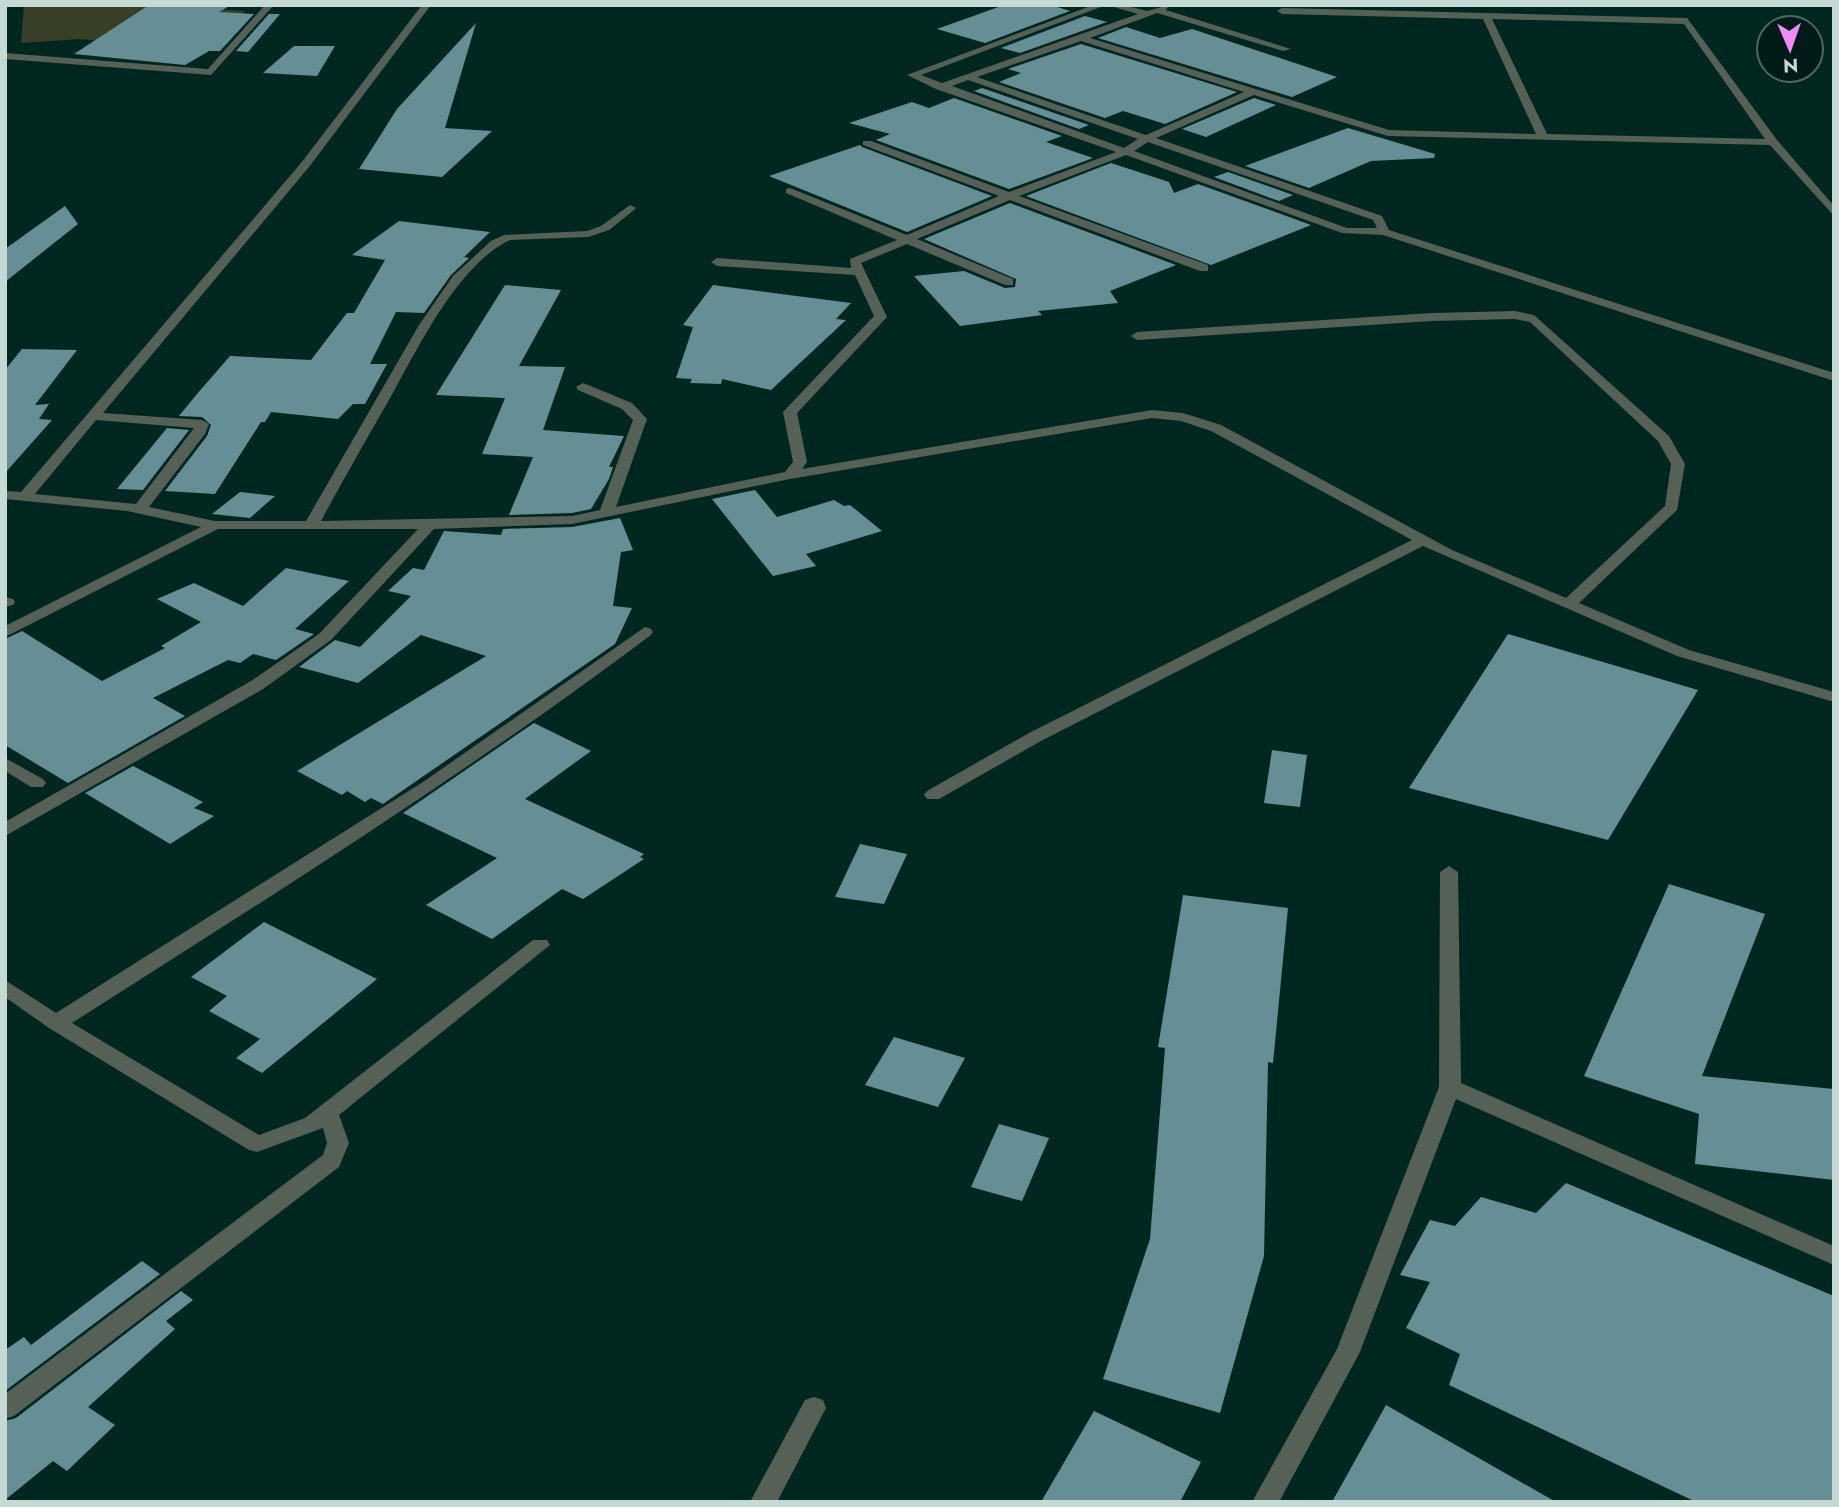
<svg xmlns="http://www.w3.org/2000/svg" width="1839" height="1507" font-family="Jost,sans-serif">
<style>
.green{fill:#383f27}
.building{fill:#668f95}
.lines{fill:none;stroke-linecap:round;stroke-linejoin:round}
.minor{fill:#556157;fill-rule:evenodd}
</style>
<rect width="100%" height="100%" fill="#002620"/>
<polygon class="green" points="24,5 160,5 245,11 201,51 80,39 21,43"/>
<g class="building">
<polygon points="149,5 231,5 219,12 254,14 220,51 209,51 185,65 74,54"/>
<polygon points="1004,5 1051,5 1070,11 985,43 937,29"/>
<polygon points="269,14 280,14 248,52 236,51"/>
<polygon points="1085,16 1107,22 1020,53 1001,48"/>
<polygon points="476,23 445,128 492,131 442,177 359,169 397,109"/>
<polygon points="1126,27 1160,38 1192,29 1337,77 1292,97 1098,38"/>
<polygon points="1081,44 1237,92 1165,124 1123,111 1105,118 999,82 1021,73 1008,69"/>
<polygon points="294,46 335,46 317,76 263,73"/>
<polygon points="982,88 1089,125 1079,129 974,91"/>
<polygon points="954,98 1062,136 1046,142 1093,158 1009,189 876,140 890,134 849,123 912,102 929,108"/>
<polygon points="1254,98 1276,105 1206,137 1182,129"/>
<polygon points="1348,128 1435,154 1434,158 1371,161 1309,188 1245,166"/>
<polygon points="860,145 862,147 992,196 907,232 769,176"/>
<polygon points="1111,163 1169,182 1174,193 1198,184 1311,225 1211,265 1026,196"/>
<polygon points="1228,172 1293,195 1279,201 1214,177"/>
<polygon points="1010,203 1176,265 1110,291 1118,303 1038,311 1042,315 960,326 914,276 964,271 1005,288 1015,287 1016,279 924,239"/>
<polygon points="65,206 78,224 5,282 5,249"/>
<polygon points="399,221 490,232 464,257 469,258 451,275 424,313 396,312 370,364 387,364 365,404 353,404 338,419 271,412 265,422 261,422 215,494 165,491 207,436 211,425 202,417 179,416 197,394 230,356 311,360 347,313 354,313 385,260 352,255"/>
<polygon points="505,285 561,290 519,366 565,367 543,430 624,436 609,467 613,467 609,479 591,509 572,513 509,515 533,457 482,454 505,398 436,395"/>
<polygon points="713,285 851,303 836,319 846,320 771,390 722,379 721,384 690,383 692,379 676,378 693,327 683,325"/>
<polygon points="22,349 77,350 35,405 49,404 39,419 52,420 5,473 5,370"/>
<polygon points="167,428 189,430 143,490 117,489"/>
<polygon points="755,490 777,517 834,500 844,506 850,505 882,531 806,554 816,566 773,576 712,499"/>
<polygon points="240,492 275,496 250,518 212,514"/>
<polygon points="620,518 633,550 621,552 613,606 632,608 615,644 383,804 371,798 365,802 347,791 342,795 297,771 486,656 421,635 358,683 299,667 335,640 360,647 411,596 388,591 413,568 424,570 444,531 501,535 503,529 572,527"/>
<polygon points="286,568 349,581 295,629 314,634 276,660 253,654 240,663 228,660 153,698 185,716 68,783 5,745 5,639 22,631 102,681 165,648 161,646 201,622 157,599 194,583 243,606"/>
<polygon points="1508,634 1698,690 1608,840 1409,788"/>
<polygon points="534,723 591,751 525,799 644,854 640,857 644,859 583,899 562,889 492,939 426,905 497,858 403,813"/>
<polygon points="1272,750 1307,755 1300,807 1264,803"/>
<polygon points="133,766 203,802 194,808 214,816 170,844 85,793"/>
<polygon points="860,844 907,854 884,904 835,897"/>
<polygon points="1669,884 1765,914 1702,1076 1834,1089 1834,1180 1695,1164 1699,1114 1584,1076"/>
<polygon points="1183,895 1288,908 1273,1063 1268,1062 1264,1256 1220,1413 1103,1379 1150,1239 1165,1048 1158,1047"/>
<polygon points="264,922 377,979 262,1073 236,1058 260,1039 209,1011 227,996 191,977"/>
<polygon points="894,1037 965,1058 938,1107 865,1085"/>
<polygon points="999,1124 1049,1138 1022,1201 971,1187"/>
<polygon points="1566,1183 1834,1296 1834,1502 1696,1502 1449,1385 1460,1354 1406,1328 1430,1282 1400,1275 1430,1220 1455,1226 1481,1197 1536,1213"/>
<polygon points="142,1261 160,1274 5,1391 5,1350 24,1337 31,1345"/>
<polygon points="181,1291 193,1300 166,1321 175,1329 88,1407 115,1425 67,1471 53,1461 5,1500 5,1421 16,1418"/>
<polygon points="1386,1405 1447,1440 1556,1502 1332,1502"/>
<polygon points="1094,1411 1201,1462 1180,1502 1041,1502"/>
</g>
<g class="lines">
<g class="minor">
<polygon points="265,5 274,5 211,75 5,59 5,53 208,69"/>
<path d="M422,5H431L309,167L103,413L202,420L209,424L205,434L149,507L215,521H306L419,325L453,276L491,241L504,235L587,231L601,226L630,205L636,208L634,210L609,230L588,237L510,240C457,265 417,350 389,400C366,440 343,480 321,521L572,516L600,510L633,420L622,409L578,390L576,387L583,383L632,403L647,419L616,507L785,472L793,462L783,412L874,316L855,275L717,266L711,262L717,258L851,268L850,259L897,240L786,193V189L790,188L907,235L999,196L863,145V141H871L1009,192L1116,152L936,89L907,75L1093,5H1106L921,75L942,83L1138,14L1107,5H1123L1147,11L1169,5L1166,10L1291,49L1283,51L1157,13L1090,38L1389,130L1536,134L1483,19L1282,14L1277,11L1282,8L1687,18L1777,140L1834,206V216L1770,145L1388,136L1254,95L1156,138L1382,216L1389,230L1834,373V381L1383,235L1342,233L1126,155L1019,196L1208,265V271H1200L1010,200L917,239L1013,279V285H1005L907,244L861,263L887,317L797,413L807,462L802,469L1152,410L1183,413L1221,425L1452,550L1566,598L1665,506L1671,464L1658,441L1530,322L1515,319L1432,321L1137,340L1131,336L1137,332L1432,313L1515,311L1534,315L1669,436L1685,464L1677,510L1579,603L1689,650L1834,692V702L1677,656L1423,546L1041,741L939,799H927L924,795L927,791L1029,733L1412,540L1211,431L1181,421L1152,418L790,479L572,524L434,529L331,640L263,689L5,836V822L251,681L319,634L418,529H218L5,637V626L201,527L127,511L5,499V491L21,492L301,163ZM1492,19L1684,24L1765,139L1547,134ZM1081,41L1244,92L1146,135L977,77ZM968,80L1138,139L1124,148L952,86ZM1148,142L1373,220L1377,228H1347L1134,151ZM96,420L194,428L136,504L35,494Z"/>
<polygon points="5,597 13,599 15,602 13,605 5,607"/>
<path d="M645,627L651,629L653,632L651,635C465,775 268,898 72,1023L259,1135L305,1118L533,940H547L550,945L339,1115L349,1143L339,1167L14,1416L5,1419V1394L323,1155L327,1143L323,1128L257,1152L249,1150L49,1028L5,997V980L56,1013L423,782Z"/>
<polygon points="5,758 43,779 46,783 43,787 31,787 5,771"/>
<polygon points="1449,866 1458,872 1461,1083 1834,1246 1834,1265 1456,1099 1360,1352 1279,1502 1252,1502 1337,1349 1439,1087 1440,872"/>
<polygon points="814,1397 823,1400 826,1408 777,1502 750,1502 805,1400"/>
</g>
</g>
<rect width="1839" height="1507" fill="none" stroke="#c5dad5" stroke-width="14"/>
<g transform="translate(1790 49) rotate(178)"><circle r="33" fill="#001b17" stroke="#4f6763" stroke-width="2"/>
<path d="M0-5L12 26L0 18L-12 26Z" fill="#ef8bf7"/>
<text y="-10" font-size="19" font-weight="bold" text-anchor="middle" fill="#c5dad5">N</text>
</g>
</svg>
